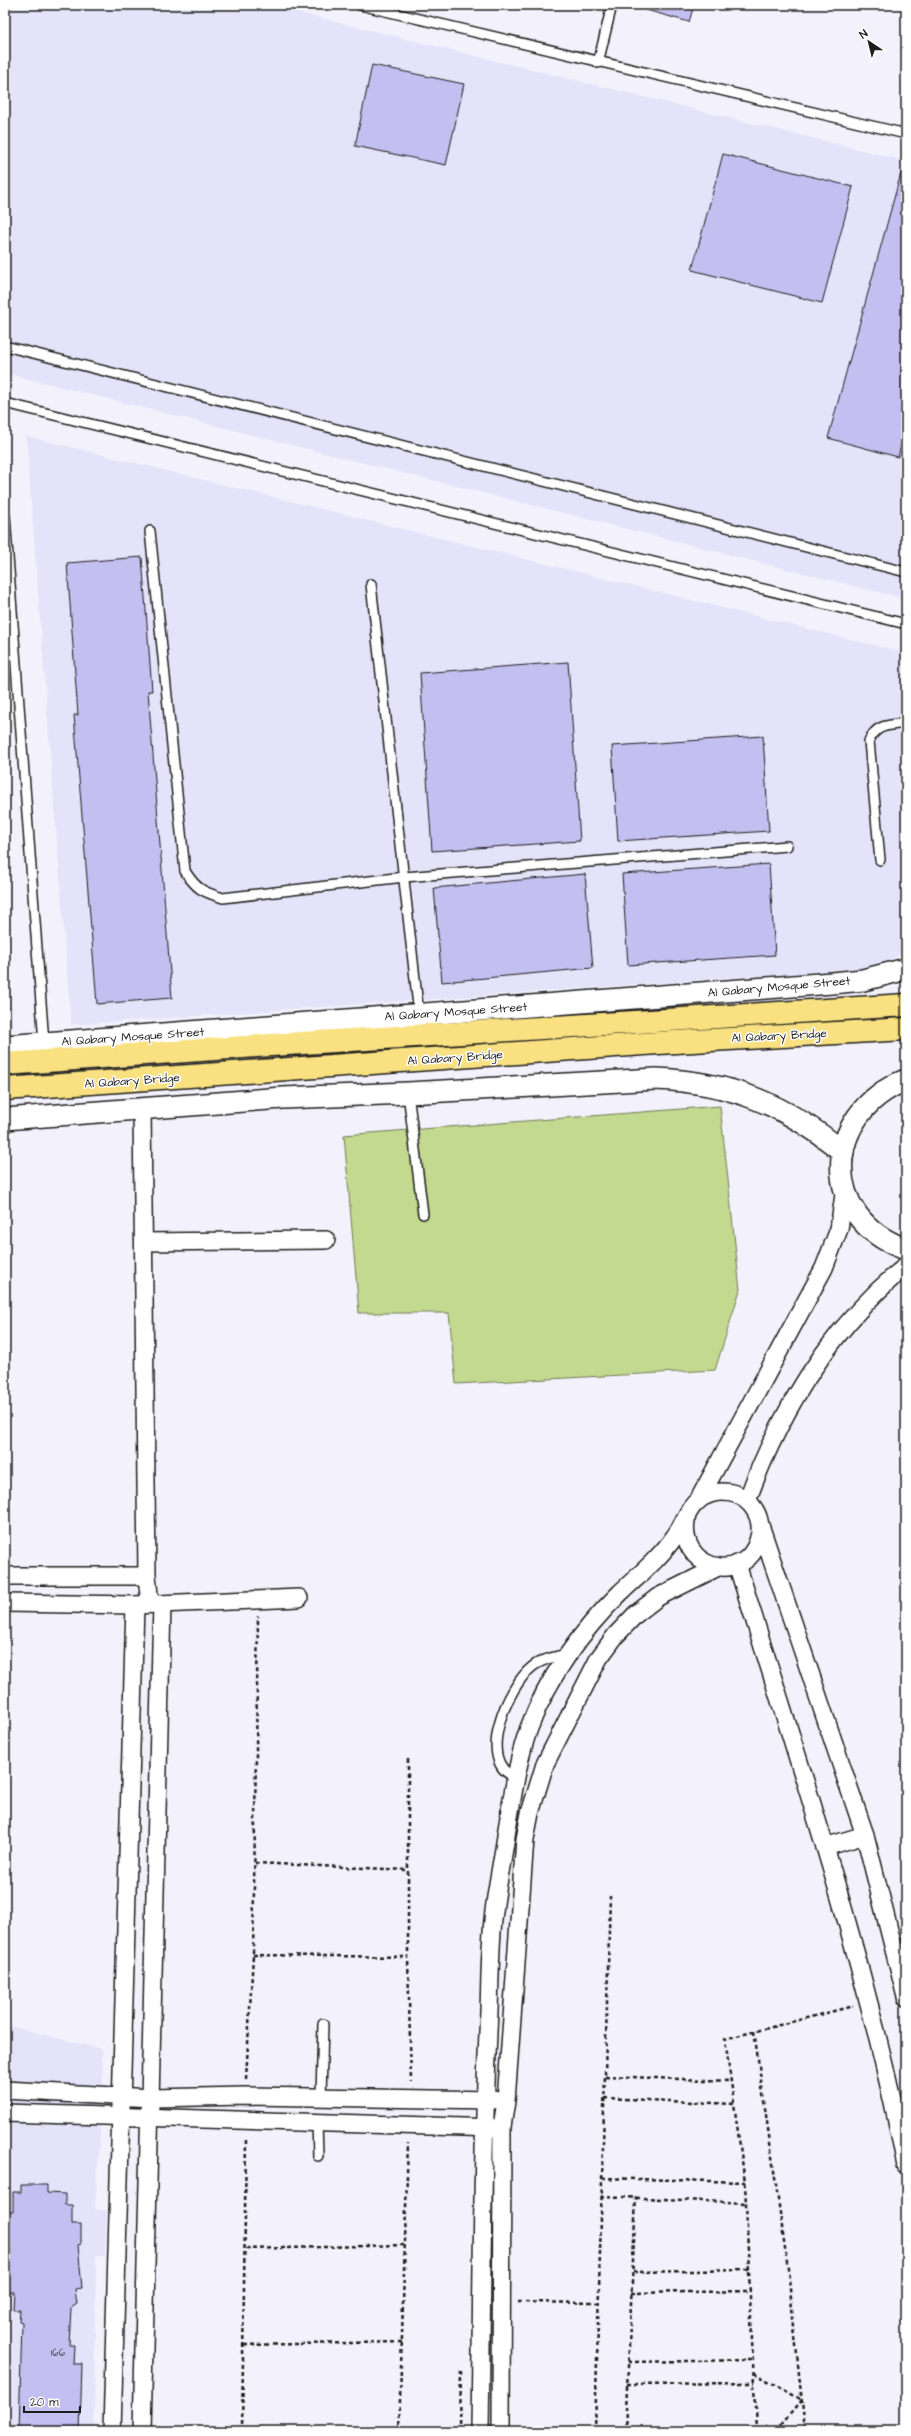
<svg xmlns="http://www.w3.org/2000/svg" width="911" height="2436" font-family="'Architects Daughter',sans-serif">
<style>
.built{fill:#e5e3f9}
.green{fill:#c3d98f;stroke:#707a56}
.building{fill:#c4bff1;stroke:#1c1c1c}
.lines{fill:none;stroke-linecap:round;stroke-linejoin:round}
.service-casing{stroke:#1c1c1c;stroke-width:12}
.minor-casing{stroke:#1c1c1c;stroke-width:20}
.tertiary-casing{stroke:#1c1c1c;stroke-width:24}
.primary-casing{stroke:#1c1c1c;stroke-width:25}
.path{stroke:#1c1c1c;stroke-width:2.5;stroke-dasharray:4 3;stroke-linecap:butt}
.service{stroke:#fff;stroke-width:9}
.minor{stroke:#fff;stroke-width:17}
.tertiary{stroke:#fff;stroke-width:21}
.primary{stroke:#f9e181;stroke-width:22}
.labels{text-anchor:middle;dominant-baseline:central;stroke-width:3;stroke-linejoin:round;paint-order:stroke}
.number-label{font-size:10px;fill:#464551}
.street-label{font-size:12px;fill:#1c1c1c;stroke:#fff}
</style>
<rect width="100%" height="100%" fill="#f3f2fc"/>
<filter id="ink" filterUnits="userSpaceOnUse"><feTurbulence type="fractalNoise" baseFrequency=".025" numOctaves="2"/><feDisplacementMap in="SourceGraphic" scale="8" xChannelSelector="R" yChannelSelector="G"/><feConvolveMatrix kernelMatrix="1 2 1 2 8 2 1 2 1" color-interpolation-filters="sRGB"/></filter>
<g filter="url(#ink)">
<g class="built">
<polygon points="5,5 267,5 906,161 906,599 5,373"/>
<polygon points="26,436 906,653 906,951 892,959 858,969 71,1025"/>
<polygon points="5,918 13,1029 5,1030"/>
<polygon points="5,2025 102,2049 103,2081 95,2209 107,2211 105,2256 96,2256 94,2431 5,2431"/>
</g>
<polygon class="green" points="720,1106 740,1290 715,1370 456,1384 449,1313 359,1313 344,1135"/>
<g class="building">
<polygon points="646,5 694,5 689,22 646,10"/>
<polygon points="372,65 464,84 446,165 355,146"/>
<polygon points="723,154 853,187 822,303 692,270"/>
<polygon points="901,173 906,174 906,427 898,457 828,438"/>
<polygon points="142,557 152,691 148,691 172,998 97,1004 74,715 78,715 67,563"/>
<polygon points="568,662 580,841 432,851 420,673"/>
<polygon points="763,736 769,831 618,841 612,746"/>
<polygon points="769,864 775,955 628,965 622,874"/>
<polygon points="585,874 593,968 442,982 434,888"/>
<polygon points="21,2185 47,2185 47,2193 65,2194 65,2205 72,2205 72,2224 81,2224 81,2244 78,2245 82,2288 75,2289 77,2304 71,2308 69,2345 74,2345 73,2364 82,2364 80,2431 19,2431 22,2322 19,2321 20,2310 13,2310 14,2292 8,2292 10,2248 7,2248 8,2212 13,2212 13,2192 21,2192"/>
</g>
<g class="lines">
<g class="service-casing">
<g id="service">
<polyline points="360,5 906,134"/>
<polyline points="598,63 612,5"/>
<polyline points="5,346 906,572"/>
<polyline points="5,403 906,624"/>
<polyline points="5,516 44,1043"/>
<path d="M150,531L185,871C196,889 203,892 223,898L404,877L787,846"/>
<polyline points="371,584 419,1015"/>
<path d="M880,860L869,741C876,724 890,725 906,723"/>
<polyline points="408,1093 423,1214"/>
<path d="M516,1777C474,1764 508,1686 532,1667C542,1659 556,1656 569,1654"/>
<polyline points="321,2096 323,2024"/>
<polyline points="317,2122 318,2156"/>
</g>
</g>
<g class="minor-casing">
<g id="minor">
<polyline points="142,1109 147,1576 150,1604"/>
<polyline points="144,1242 326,1240"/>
<polyline points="698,1501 824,1268 839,1229 845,1188"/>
<path d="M747,1501C780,1411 831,1327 906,1266"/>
<polyline points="761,1528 865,1835 906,1997"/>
<path d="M737,1564C799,1763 866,1961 906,2165"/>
<polyline points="5,1576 147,1576"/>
<polyline points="5,1603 135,1605 299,1598"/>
<polyline points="825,1847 865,1835"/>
<polyline points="5,2090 151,2098 245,2096 494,2100"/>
<polyline points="5,2113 496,2128"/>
<polyline points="112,2431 135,1605"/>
<polyline points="142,2431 162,1604"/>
<path d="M480,2431C482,2291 482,2151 489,2011C490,1981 490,1950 493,1920C496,1889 503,1859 507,1829C513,1795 517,1761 529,1728C547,1679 582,1630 620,1593C639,1575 660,1558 675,1536C685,1523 688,1505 703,1497C719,1488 741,1491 752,1506C760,1516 762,1529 758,1541C744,1586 674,1570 687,1515"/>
<polyline points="501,2431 502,2127 506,2101 525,1839 530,1813 545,1764 599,1658 616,1635 636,1614 658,1597 718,1567"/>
</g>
</g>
<g class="tertiary-casing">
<g id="tertiary">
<polyline points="5,1046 832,983 863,980 906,969"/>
<path d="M906,1080C822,1113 818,1219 906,1249"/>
<path d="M5,1119L283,1098L408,1093L656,1079C730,1082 785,1104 843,1152"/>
</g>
</g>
<g class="primary-casing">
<g id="primary">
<polyline points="5,1064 271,1045 906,1005"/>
<polyline points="5,1089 658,1043 906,1029"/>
</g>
</g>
<g class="path">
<polyline points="408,1759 408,1957 411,2082"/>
<polyline points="255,1863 408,1870"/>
<polyline points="253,1955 408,1957"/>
<polyline points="754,2031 788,2269 805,2431"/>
<polyline points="605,2076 731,2081"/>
<polyline points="246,2079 253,1955 258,1616"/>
<polyline points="604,2098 734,2104"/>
<polyline points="602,2178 745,2182"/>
<polyline points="601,2196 746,2203"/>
<polyline points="246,2249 404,2245"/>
<polyline points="633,2272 749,2270"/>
<polyline points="631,2293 750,2291"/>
<polyline points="518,2302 598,2303"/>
<polyline points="244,2345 402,2342"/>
<polyline points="628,2362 753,2360"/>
<polyline points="754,2373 802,2400 776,2431"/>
<polyline points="627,2384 754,2383"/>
<polyline points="242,2431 246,2138"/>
<polyline points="399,2431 408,2143"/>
<polyline points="460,2431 461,2368"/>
<polyline points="595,2431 610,1896"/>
<polyline points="625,2431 636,2197"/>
<polyline points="756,2431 745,2182 725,2039 853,2006"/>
</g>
<use href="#service" class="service"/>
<use href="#minor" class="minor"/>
<use href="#tertiary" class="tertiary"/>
<use href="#primary" class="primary"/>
</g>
</g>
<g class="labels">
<g class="number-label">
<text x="58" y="2353">166</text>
</g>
<g class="street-label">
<text transform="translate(779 987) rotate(-5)">Al Qabary Mosque Street</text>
<text transform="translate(456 1012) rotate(-4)">Al Qabary Mosque Street</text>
<text transform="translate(779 1036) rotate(-3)">Al Qabary Bridge</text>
<text transform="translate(133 1037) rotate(-4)">Al Qabary Mosque Street</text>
<text transform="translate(455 1058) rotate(-4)">Al Qabary Bridge</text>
<text transform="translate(132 1081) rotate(-4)">Al Qabary Bridge</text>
</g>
</g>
<rect width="911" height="2436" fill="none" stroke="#fff" stroke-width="20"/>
<rect x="10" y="10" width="891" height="2416" fill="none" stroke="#1c1c1c" stroke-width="1.5" filter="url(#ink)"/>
<g transform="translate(869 42) rotate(325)" stroke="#ffffff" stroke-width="3" paint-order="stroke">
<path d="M0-3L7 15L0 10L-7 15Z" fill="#1c1c1c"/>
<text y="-6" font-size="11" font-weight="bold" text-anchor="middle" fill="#1c1c1c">N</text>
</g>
<path d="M24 2406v6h56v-6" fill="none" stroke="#1c1c1c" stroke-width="2"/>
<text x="30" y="2406" font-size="12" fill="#1c1c1c" stroke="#ffffff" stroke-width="3" paint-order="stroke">20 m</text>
</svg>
